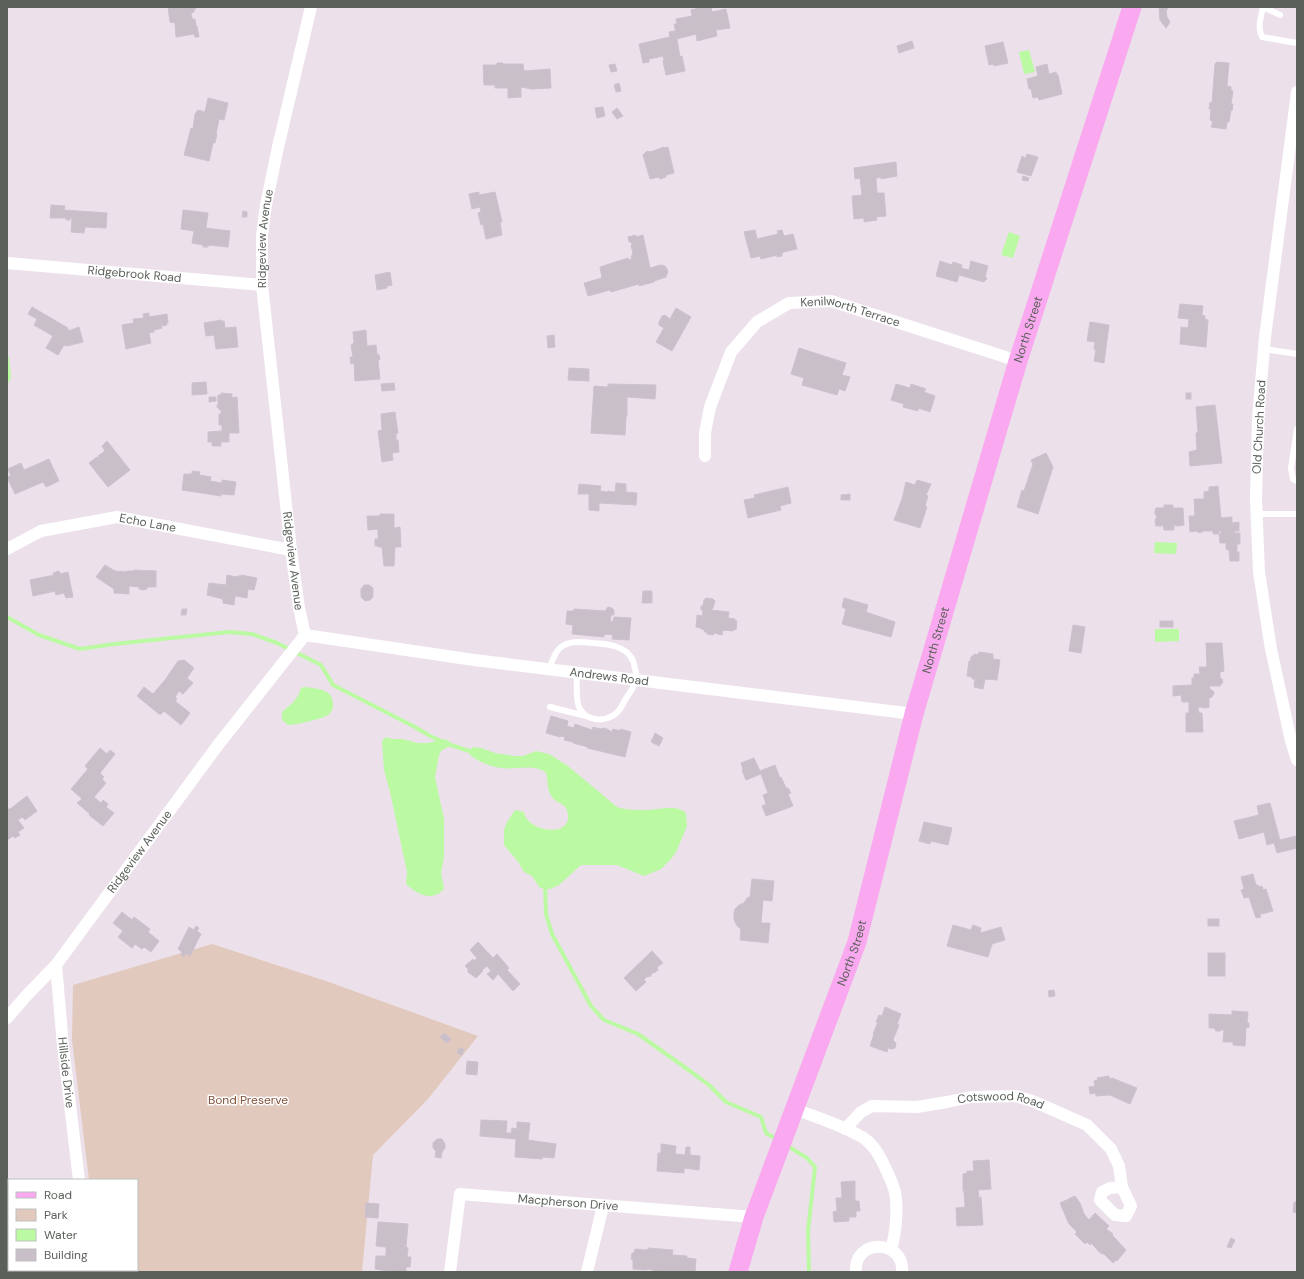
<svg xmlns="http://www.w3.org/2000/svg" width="1304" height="1279" font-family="'DM Sans',sans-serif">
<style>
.green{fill:#e2c9be}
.water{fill:#bbf9a3}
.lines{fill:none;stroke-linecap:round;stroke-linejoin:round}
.stream{stroke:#bbf9a3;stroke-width:4}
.building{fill:#c9bfc9;stroke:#cfc0d0}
.lane{stroke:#fff;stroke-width:6}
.street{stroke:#fff;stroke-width:12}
.primary{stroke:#faa8ef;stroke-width:19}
.labels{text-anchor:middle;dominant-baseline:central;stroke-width:3;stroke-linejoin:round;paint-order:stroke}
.street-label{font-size:12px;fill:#5b615a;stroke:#fff}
.park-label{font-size:12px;fill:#815139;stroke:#fff}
</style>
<rect width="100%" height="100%" fill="#ece1eb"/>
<polygon class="green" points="212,944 326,981 478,1036 428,1099 373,1155 362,1272 100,1272 100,1270 137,1270 137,1180 89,1180 72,1040 73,985"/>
<g class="water">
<polygon points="1029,50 1035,72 1024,74 1019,52"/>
<polygon points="1009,232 1020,236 1013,258 1001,255"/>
<polygon points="1155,542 1177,543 1176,554 1154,553"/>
<polygon points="1155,629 1179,629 1179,641 1155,642"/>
<path d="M305,687C313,688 329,689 332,698C333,701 333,705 333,708C331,712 330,714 326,716C320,719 296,725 288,725L282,720V712C292,703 297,701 301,688Z"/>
<path d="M386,737L391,739H402L418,743H428L444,739L449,741L452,745L442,750L439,755L435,777L444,819V857L441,873L444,889C431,902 418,895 406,884L407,872L390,792L384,770L382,741Z"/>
<path d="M473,747L481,748L495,753L514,756H523L536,751L549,754L568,766L617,807C625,810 637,810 646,810C658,810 677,804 686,813L687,826L676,852L671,859L661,869L644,876L617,865H581L559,885L550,889L540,888L532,876L524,872L521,867L519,863L504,845V830L507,822L515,810L524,812C527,832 571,838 568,815C566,801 559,806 552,797C547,791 548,781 546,773C534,763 517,770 502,768C491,767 479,762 470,755V750Z"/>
</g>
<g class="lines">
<g class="stream">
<polyline points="7,358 9,377 7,381"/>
<polyline points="7,617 39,635 80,649 114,644 229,632 252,634 277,643 321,665 333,685 415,727 430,736 448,744 475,753"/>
<polyline points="545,884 546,914 552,934 591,1006 604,1020 638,1034 690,1071 709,1085 726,1102 761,1117 766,1133 778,1140"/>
<polyline points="786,1145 807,1158 815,1167 808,1231 809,1272"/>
</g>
</g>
<g class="building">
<polygon points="168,7 196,7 196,9 194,9 194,12 191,13 192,19 195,19 196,26 197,26 199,37 195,37 194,34 176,37 175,23 170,22"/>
<polygon points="703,7 711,7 712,12 726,9 730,28 716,30 717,36 697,41 696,34 677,39 680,57 682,56 685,71 666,75 663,61 664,60 663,56 649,59 649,62 643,63 639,44 670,37 669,32 675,31 676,33 674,24 677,24 676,19 692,16 691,10"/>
<polygon points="1161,7 1169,7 1166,11 1167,17 1170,22 1166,28 1160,20 1159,9"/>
<polygon points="912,41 914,48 899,53 897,46"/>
<polygon points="1003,42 1008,63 994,66 994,64 989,65 985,46"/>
<polygon points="1217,62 1229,63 1227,86 1231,87 1231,90 1233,91 1231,104 1233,104 1232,111 1231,110 1229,122 1227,122 1226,129 1211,127 1213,122 1210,120 1211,109 1209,109 1210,102 1212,103 1215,64"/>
<polygon points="497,63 503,63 503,64 523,64 524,71 550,69 551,88 532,89 521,87 521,97 508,98 508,88 495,88 495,85 484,85 483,65 497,65"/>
<polygon points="615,64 617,71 611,72 609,65"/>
<polygon points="1047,64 1049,74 1056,72 1057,75 1058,75 1062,94 1039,100 1038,97 1033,98 1031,89 1029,89 1027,79 1038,76 1036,67"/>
<polygon points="619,83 621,91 616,92 614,85"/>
<polygon points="208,98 228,103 224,120 219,119 216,134 217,134 215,143 213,143 209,161 184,155 191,128 193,129 195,114 198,110 205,112"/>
<polygon points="603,107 605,116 597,118 595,108"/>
<polygon points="617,108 623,116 617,119 612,112"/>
<polygon points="664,147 664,148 668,147 674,173 666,175 666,177 660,179 659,177 650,179 643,155 647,151 650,152"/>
<polygon points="1027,154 1038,157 1031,176 1017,172 1022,156 1026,158"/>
<polygon points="896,162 897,176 881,179 881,177 876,178 877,193 884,193 886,216 876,217 877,220 864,222 864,218 854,219 852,196 862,195 860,178 855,179 854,168"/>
<polygon points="1023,176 1029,178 1028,181 1022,180"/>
<polygon points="479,192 479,195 495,192 502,222 500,222 502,235 486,239 483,224 481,225 478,213 481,212 480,207 472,209 469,194"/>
<polygon points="51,205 65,206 64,210 107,213 106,228 85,227 84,233 71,232 72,218 70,218 70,220 66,220 66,218 50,218"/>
<polygon points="183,210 208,213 206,228 230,231 228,247 208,245 208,247 203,247 203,245 192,243 194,231 181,229"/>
<polygon points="243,211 247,212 247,217 242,217"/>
<polygon points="755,230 757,239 778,234 777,231 782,230 784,236 793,234 797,249 784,252 782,253 782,256 777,257 777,255 761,259 760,256 751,258 744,232"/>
<polygon points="636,235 636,237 643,235 650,268 661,265 665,266 668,271 666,277 654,281 654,282 639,286 639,284 611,292 610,290 588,296 584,283 602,278 600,267 628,258 628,260 632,259 631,256 633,255 632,253 633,253 631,246 632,245 631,242 629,242 628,237"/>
<polygon points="940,261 952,265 953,262 962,265 961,268 969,270 971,261 988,266 985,277 987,278 986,280 985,280 984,282 959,275 957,282 936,276"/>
<polygon points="390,272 392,285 387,286 387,288 377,290 375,275"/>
<polygon points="1180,304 1203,306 1202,315 1205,316 1205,319 1208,320 1206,347 1180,344 1181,327 1188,328 1189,319 1178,318"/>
<polygon points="32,307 68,328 68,331 79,327 83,342 67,346 64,345 58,355 46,348 53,336 34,325 37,319 28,314"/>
<polygon points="676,308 691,317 672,351 656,342 664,328 659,325 659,322 662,316 665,315 670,319"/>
<polygon points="149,313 149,317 167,314 168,323 166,323 167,325 163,326 162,324 161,324 162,328 154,330 154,332 149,333 151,343 126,349 122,325 134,323 133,319 144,318 143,314"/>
<polygon points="221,320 221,321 224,321 225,328 236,327 238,347 216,349 214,335 206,336 204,323"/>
<polygon points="1090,322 1109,325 1104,363 1094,361 1096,350 1094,349 1095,342 1087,341"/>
<polygon points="366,330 367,346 376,345 377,354 379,355 380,359 378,361 380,379 355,381 354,363 351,364 350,357 353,357 351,345 354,343 353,332"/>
<polygon points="554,335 555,347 548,348 547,336"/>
<polygon points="799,348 846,363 842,375 850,377 845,391 839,389 837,395 802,385 804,378 791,374"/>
<polygon points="569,368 589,369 589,381 568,380"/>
<polygon points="206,382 207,394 192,395 192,383"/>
<polygon points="394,383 395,390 382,391 381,384"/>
<polygon points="608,384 656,385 655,399 627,397 627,416 626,416 625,435 591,433 594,386 608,387"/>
<polygon points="896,384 910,388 911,384 926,389 924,392 935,396 930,412 918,408 918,411 903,407 904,404 891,400"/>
<polygon points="221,393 232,394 232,398 237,397 239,433 229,433 229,442 221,442 221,446 212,446 212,442 208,442 208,432 222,431 222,425 219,425 219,414 221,414 221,411 217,407 217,405 218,406 218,395 221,395"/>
<rect x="1186" y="393" width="5" height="6"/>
<polygon points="209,397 216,397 216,401 209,402"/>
<polygon points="1215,405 1222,463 1190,466 1189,452 1197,450 1196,433 1198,432 1196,407"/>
<polygon points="395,412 398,433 396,434 396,440 398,440 399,452 392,453 393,460 382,462 378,431 382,430 381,414"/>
<polygon points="107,441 130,470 108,487 89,463 97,457 98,458 99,457 98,456 105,451 102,446"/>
<polygon points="1046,453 1053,467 1038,514 1017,507 1022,490 1024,491 1033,464 1031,460"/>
<polygon points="49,459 59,481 46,487 43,482 15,494 7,477 11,476 8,469 21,463 24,470"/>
<polygon points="192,471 200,472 199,475 211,477 210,481 222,483 222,480 236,482 234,495 221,494 221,496 182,490 184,474 192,474"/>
<polygon points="917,480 931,484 926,495 928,496 925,506 927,507 920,528 894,520 902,499 906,482 915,485"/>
<polygon points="616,483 626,484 626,492 637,493 636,505 599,503 599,511 589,510 589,494 578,494 579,484 601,486 600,491 608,492 608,491 615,492"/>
<polygon points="1218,486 1221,518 1232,517 1232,523 1239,522 1239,531 1234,531 1234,533 1240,533 1240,544 1237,544 1237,552 1239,552 1239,561 1230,561 1229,550 1226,549 1226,543 1220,543 1219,534 1221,534 1221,531 1219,531 1219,534 1213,534 1213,531 1203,531 1200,533 1196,531 1190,532 1189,516 1195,516 1194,499 1204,499 1204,492 1209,491 1209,487"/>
<polygon points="788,487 791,503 780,506 781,510 748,518 744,500 755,498 754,495"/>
<polygon points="850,494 850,500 841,500 841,495"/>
<polygon points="1164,505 1173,505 1173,508 1183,508 1184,525 1178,526 1174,525 1174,530 1164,530 1163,525 1162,526 1156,526 1155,521 1157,516 1155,514 1155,511 1156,508 1164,508"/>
<polygon points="380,514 394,514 394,528 400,527 401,547 395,547 394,566 384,566 382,547 378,547 378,546 375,546 375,539 378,539 378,529 368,530 367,516 380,516"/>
<polygon points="105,565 115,571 127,572 127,571 134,571 134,570 156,571 156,587 147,587 147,589 142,590 139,589 139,587 129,586 129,594 114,593 114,589 96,577"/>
<polygon points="59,571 60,574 68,572 73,597 66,598 64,593 56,595 55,591 33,596 30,580 54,575 53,573"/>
<polygon points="227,575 236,577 237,576 241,576 241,575 257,578 254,590 248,589 247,598 235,596 234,605 223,603 223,599 207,595 209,583 226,585"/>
<polygon points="364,585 369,585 373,588 373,597 370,600 365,601 361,597 361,589"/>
<polygon points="643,591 652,591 652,603 642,603"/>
<polygon points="706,598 713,599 715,601 713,608 711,610 729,612 728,618 735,619 735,621 737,621 736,630 734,629 733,631 723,630 722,635 714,633 713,635 707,634 707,632 704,632 705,630 701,629 703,610 701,610 701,606 703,606 704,600"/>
<polygon points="844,598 868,605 866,612 895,622 891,637 842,624 846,609 842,607"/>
<polygon points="608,607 612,608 614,610 614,615 611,615 610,621 613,622 614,617 631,618 629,640 612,639 613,635 604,634 604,637 572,634 573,625 566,624 567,611 574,611 574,609 605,611"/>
<polygon points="182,609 187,609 186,615 181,615"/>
<polygon points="697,615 703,616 701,628 696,627"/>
<rect x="1160" y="621" width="13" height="6"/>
<polygon points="1073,625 1085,627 1081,653 1069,651"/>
<polygon points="1206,643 1222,643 1224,671 1220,672 1220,678 1222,679 1223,682 1220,686 1209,686 1210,689 1213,691 1214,693 1212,697 1209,698 1209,707 1206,708 1198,707 1199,713 1202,713 1203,732 1186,732 1186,713 1189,713 1189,702 1182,702 1181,695 1173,696 1173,686 1192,685 1192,678 1194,678 1194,674 1200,674 1199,667 1207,667"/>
<polygon points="979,652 993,654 993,659 1000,660 997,680 985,679 983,689 974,687 975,679 972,679 972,677 967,676 969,661 970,662 971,657 975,654 978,655"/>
<polygon points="184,660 194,668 187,678 193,683 183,694 179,691 175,697 177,699 175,701 190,713 181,725 164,711 161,714 159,714 137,696 144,687 153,694 165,680 178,661"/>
<polygon points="551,716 568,721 567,726 574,728 575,724 592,730 593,727 600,729 605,728 612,732 613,729 620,731 620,729 631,732 625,757 587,748 588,747 573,743 573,742 564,740 565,737 561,736 560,737 546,733"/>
<polygon points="655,733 663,738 659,746 651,742"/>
<polygon points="100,748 107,754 110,750 115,754 100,773 104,777 102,779 106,783 94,797 101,803 103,800 108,804 106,807 114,813 103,826 89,815 90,814 77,803 82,799 71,789 88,769 85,766"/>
<polygon points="754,758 760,771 775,765 780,778 781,777 786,788 788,788 791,793 788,794 793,806 766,816 762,806 766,804 763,795 768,793 761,774 746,780 742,770 743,769 741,763"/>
<polygon points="27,796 37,811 25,820 22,817 18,820 24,828 18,832 20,835 15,838 13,836 7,840 7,809 10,809"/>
<polygon points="1270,803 1280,840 1296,836 1297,848 1277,853 1274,843 1267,845 1264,832 1239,839 1234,821 1259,815 1257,806"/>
<polygon points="924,822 952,828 948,845 931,841 930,844 919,841"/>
<polygon points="1253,874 1256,885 1258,885 1259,887 1262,886 1263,890 1266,889 1273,911 1262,914 1262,913 1260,914 1261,917 1256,918 1249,897 1244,898 1241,890 1244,889 1241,877"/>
<polygon points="752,879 774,881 772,901 763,900 761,923 770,923 768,943 740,940 741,929 737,926 734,919 734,914 735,909 739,905 744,903 747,898 750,897"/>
<polygon points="122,912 132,920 134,917 150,929 148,932 159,941 151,952 144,947 142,949 135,944 132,948 118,937 123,931 113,923"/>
<rect x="1208" y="919" width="11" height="7"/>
<polygon points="953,925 971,930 973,925 981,928 980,933 1001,927 1005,940 992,944 988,957 947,946"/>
<polygon points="196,926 199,928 197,931 201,934 190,956 185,953 184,957 181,955 182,952 178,949 189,927 194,930"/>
<polygon points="478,942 493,958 497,954 509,968 507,970 520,984 513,991 498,974 493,980 487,974 491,971 487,966 482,970 483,971 476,978 468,972 468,969 465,966 473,959 474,961 477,958 470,950"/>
<polygon points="652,951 663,963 657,967 658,970 654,973 653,972 650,977 649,976 645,978 644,980 646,982 636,991 624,978"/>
<rect x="1208" y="953" width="17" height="23"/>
<polygon points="1054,990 1055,996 1049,997 1048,991"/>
<polygon points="885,1007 901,1014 897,1024 899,1025 893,1040 896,1043 895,1048 892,1049 888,1048 887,1052 870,1046 874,1034 873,1034 878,1022 876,1022 879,1015 882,1016"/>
<polygon points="1232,1011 1248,1012 1247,1023 1249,1023 1249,1027 1246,1028 1245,1046 1233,1045 1233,1042 1223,1042 1224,1029 1220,1031 1216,1031 1214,1028 1209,1028 1209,1014 1232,1015"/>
<polygon points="444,1033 451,1039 447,1043 440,1037"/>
<polygon points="459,1048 464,1049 462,1055 457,1053"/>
<polygon points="467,1061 478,1062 477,1075 466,1074"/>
<polygon points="1109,1076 1109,1079 1112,1078 1137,1088 1130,1104 1110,1095 1096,1096 1096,1093 1090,1094 1089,1087 1095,1086 1094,1081 1098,1080 1097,1078"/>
<polygon points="481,1120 507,1121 506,1133 511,1133 512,1128 517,1129 517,1122 530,1123 528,1140 556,1144 554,1158 543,1157 542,1159 515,1157 516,1139 480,1136"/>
<polygon points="437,1139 442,1139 445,1144 445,1148 442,1152 441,1158 435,1157 436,1151 433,1148 433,1143"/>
<polygon points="661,1144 676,1146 675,1154 685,1155 686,1147 690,1147 690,1155 700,1156 699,1170 684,1168 684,1173 657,1171 658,1153 661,1153"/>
<polygon points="989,1160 991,1189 978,1190 979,1198 981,1197 983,1225 957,1226 956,1208 965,1207 964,1191 963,1191 963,1174 967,1173 967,1171 974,1171 973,1161"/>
<polygon points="855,1181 855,1201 859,1201 860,1211 856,1211 856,1217 849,1217 849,1221 834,1222 833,1212 837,1211 836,1198 842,1198 841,1182"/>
<polygon points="1075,1196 1080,1203 1084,1214 1089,1220 1095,1213 1109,1226 1106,1229 1113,1234 1112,1235 1126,1250 1117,1261 1116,1260 1113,1263 1104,1254 1102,1254 1097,1250 1097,1249 1091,1243 1090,1245 1087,1242 1085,1244 1075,1234 1077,1232 1069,1224 1060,1203"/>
<polygon points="1294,1202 1297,1202 1297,1213 1293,1212"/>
<polygon points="366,1203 379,1204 378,1218 365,1217"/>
<polygon points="378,1222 408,1224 406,1247 408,1248 407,1257 411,1257 410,1267 406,1267 406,1272 388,1272 388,1271 375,1269 376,1256 386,1256 386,1247 376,1246"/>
<polygon points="1231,1238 1235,1240 1231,1248 1227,1247"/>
<polygon points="648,1248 673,1250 672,1255 687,1256 687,1258 696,1259 695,1272 669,1271 669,1272 653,1272 653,1270 647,1269 647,1270 633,1269 633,1260 631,1259 632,1253 634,1253 635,1249 648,1250"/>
</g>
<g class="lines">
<g class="lane">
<path d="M1263,7C1261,18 1257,27 1262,37L1297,43"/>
<polyline points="1263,7 1280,15"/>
<polyline points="1264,349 1297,354"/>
<polyline points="1297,429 1291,468 1293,479 1297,481"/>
<polyline points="1257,514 1297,514"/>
<path d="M549,669C552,662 554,653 560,648C569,640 582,642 593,643C611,644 633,647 635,669C636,672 637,678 636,681C634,687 629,694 625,700C622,706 619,713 612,716C602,722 586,720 580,709C575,701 577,682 577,673"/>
<polyline points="550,707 586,716"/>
</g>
<g class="street">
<polyline points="1297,92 1265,337 1258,418 1256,499 1259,572 1271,649 1291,741 1297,760"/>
<path id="s1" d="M7,263L262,285"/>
<path id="s2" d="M705,456V433L710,407L731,352L757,322L789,303L831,301L1018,361"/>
<path id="s3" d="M7,549L41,531L117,517L291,550"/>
<path id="s4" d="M305,635L474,660L914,714"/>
<path id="s5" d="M56,965L63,1046L79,1180"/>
<path id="s6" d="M7,1018L27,995L56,965L218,745L305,635L299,608L291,550L262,285V235L266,205L278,147L311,7"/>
<path d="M795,1109C815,1117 848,1127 865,1139C872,1144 878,1153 882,1161C887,1171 892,1181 895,1192C898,1208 896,1234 891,1249"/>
<path id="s7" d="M845,1129L861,1112L872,1106L917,1107L947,1102L971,1097L1016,1096L1035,1102L1087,1125L1111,1149L1119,1166L1122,1187L1131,1206L1126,1216L1115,1215L1100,1200L1102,1192L1110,1188L1122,1187"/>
<polyline points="84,1272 84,1270"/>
<path id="s8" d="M450,1272L460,1194L754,1217"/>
<polyline points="587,1272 603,1206"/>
<path d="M856,1272C853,1238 905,1239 902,1272"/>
</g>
<path class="primary" id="s9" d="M738,1272L754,1217L857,942L914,714L1018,361L1132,7"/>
</g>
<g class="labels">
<g class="street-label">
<text stroke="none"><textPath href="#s6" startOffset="885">Ridgeview Avenue</textPath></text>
<text stroke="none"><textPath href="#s1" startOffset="128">Ridgebrook Road</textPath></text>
<text stroke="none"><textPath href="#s2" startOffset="248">Kenilworth Terrace</textPath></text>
<text stroke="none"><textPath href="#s9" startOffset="987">North Street</textPath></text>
<text transform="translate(1259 427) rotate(-87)">Old Church Road</text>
<text stroke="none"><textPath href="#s3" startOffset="147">Echo Lane</textPath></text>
<text transform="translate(293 561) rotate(83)">Ridgeview Avenue</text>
<text stroke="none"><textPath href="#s9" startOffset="663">North Street</textPath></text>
<text stroke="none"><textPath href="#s4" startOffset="307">Andrews Road</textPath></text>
<text stroke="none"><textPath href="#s6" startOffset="213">Ridgeview Avenue</textPath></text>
<text stroke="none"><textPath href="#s9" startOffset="339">North Street</textPath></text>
<text stroke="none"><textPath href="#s5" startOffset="108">Hillside Drive</textPath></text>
<text stroke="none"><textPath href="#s7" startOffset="166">Cotswood Road</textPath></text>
<text stroke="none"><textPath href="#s8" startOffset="187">Macpherson Drive</textPath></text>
</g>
<g class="park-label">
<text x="248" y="1100">Bond Preserve</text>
</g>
</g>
<rect width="1304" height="1279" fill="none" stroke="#5b615a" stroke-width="16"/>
<rect x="8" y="1179" width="130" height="92" fill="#ffffff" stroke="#bdc0bd"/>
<rect x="16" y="1192" width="20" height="6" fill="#faa8ef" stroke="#bdc0bd"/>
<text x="44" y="1199" font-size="12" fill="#5b615a">Road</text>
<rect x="16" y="1209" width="20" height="12" fill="#e2c9be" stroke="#bdc0bd"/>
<text x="44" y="1219" font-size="12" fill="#5b615a">Park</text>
<rect x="16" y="1229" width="20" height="12" fill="#bbf9a3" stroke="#bdc0bd"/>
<text x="44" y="1239" font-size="12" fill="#5b615a">Water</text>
<rect x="16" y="1249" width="20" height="12" fill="#c9bfc9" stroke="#bdc0bd"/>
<text x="44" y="1259" font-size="12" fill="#5b615a">Building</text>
</svg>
